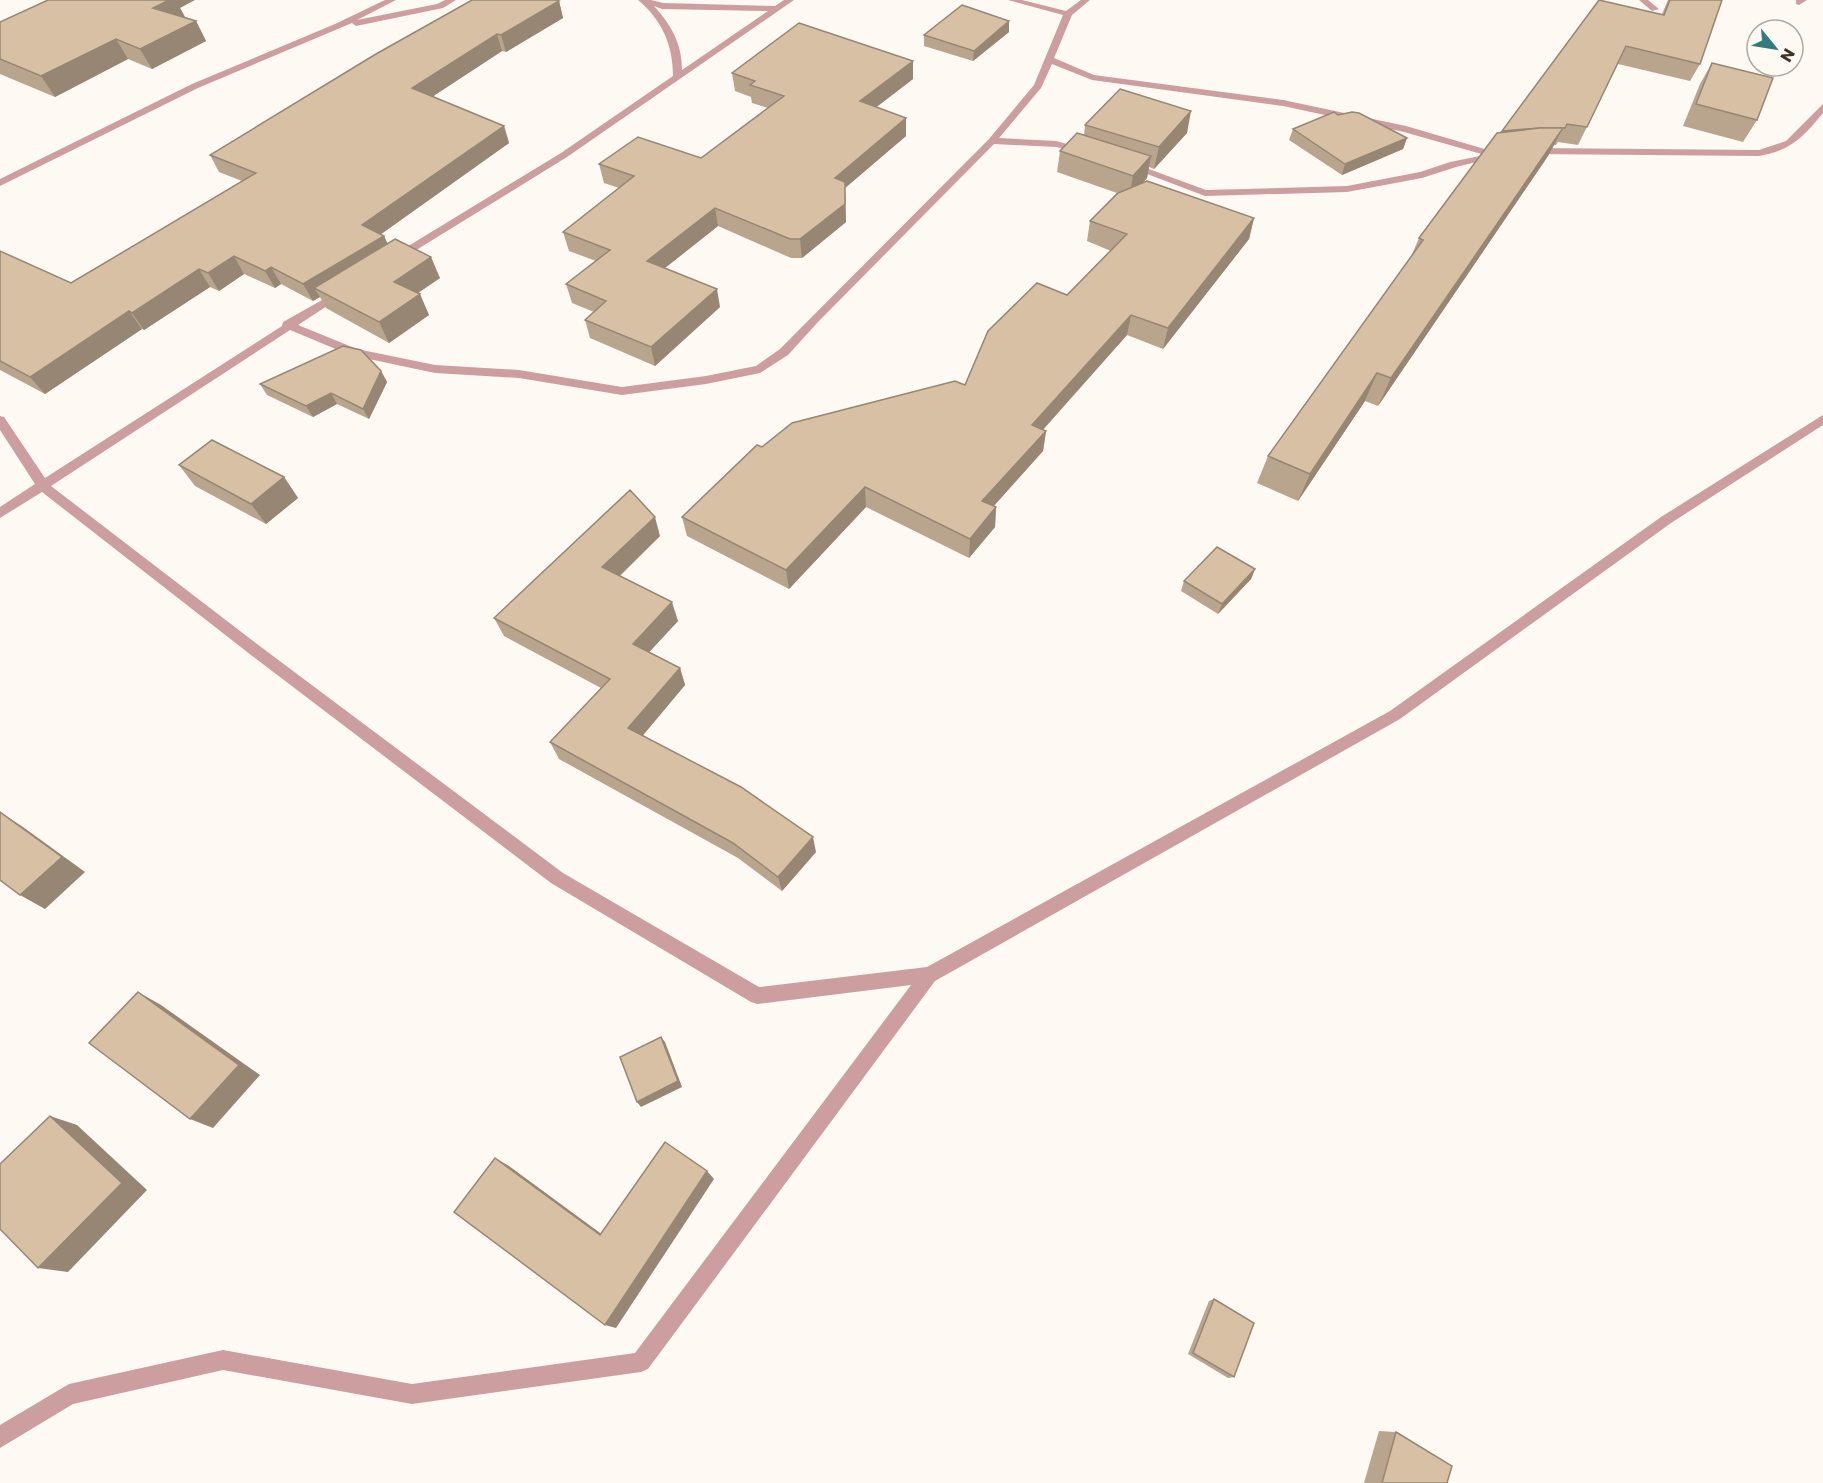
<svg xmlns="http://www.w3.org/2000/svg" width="1823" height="1483" font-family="Poppins,sans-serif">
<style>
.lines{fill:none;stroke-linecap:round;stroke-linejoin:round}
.minor{fill:#cc9e9f;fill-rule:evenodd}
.wall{fill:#b9a58d}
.shaded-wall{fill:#968673}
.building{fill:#d7c0a4;stroke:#968673;stroke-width:1.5}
</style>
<rect width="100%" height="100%" fill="#fef9f3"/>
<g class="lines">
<g class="minor">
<polygon points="385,0 396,0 357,20 437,4 445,0 456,0 443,8 356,26 352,23 198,88 0,186 0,179 192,84 335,24"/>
<path d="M638,0H651L663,3L775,6L784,0H794L567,157L400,260H392V256L561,153L673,76C673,45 662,20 638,0ZM654,6L662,9L768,11L682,70C682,43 671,25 654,6Z"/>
<polygon points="1008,0 1022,0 1066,11 1081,0 1090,0 1072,15 1054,58 1094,75 1283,100 1406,126 1505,155 1456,167 1422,178 1347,192 1205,196 1126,166 1135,164 1206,190 1347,186 1420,172 1450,162 1485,155 1404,132 1283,106 1092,80 1052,64 1041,88 999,138 1056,141 1085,149 1085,153 1056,147 994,144 818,322 788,355 760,373 706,384 622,395 519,378 435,373 350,355 290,330 51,486 261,647 563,873 759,987 927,967 1390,711 1661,517 1823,415 1823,425 1671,523 1400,719 935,981 648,1369 641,1372 412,1404 223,1370 73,1404 0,1448 0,1425 69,1384 223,1350 412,1384 635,1353 911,985 757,1004 751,1002 551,883 251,655 42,492 0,518 0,507 35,484 0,430 0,416 4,417 45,478 282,326 283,322 340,290 346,293 344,295 298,325 357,349 435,365 519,370 622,387 706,376 756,366 780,349 989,139 1034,85 1063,15"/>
<polygon points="1639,0 1648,0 1659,9 1652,11"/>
<polygon points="1796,0 1807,0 1799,5 1796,4"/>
<path d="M1823,104V113C1802,138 1792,150 1759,156L1533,154L1528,151L1533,148L1759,150L1786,141Z"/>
</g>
</g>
<g class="wall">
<polygon points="1668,0 1722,0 1700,64 1690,81 1618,64 1578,145 1558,142 1556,145 1554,145 1548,156 1378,406 1365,401 1298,501 1257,483 1268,456 1410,259 1419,238 1502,131 1662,14"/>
<polygon points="559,1 563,18 506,52 502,51 432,97 504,126 509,143 381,234 384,236 387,244 440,278 418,293 429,315 389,343 326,308 320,297 313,301 281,284 275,288 244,274 219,291 210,287 144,330 142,329 45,394 0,370 0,251 71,283 242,181 219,172 210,155"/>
<polygon points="180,8 185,17 184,18 196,21 206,41 152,69 128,59 55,97 0,74 0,22"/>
<polygon points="1009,21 1009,32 973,61 924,46 924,35"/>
<polygon points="1712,63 1757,120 1743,142 1683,126 1700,84"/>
<polygon points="732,73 913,79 876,107 906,136 845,188 846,222 802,258 791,258 718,226 665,268 720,307 655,366 590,338 585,320 594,312 572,303 566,284 596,261 569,251 563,232 619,188 604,183 599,164 701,158 768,108 752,103 751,97 735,91"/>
<polygon points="1338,115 1407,138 1403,149 1342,175 1289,140 1293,129"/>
<polygon points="1085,125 1187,133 1154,169 1149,167 1147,178 1142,183 1254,218 1249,239 1163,349 1127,335 1043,430 1046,431 1043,451 994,506 996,507 995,527 969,558 866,507 789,589 687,536 682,517 762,447 965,385 1067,295 1111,251 1087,241 1090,221 1117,193 1057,172 1060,151 1084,136"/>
<polygon points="381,371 387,382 369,419 337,404 313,417 267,395 260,384"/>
<polygon points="179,465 284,477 298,498 266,524 195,486"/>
<polygon points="660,536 620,576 678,621 649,652 680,668 685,685 642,736 816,852 782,891 738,858 559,759 550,742 601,688 504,636 494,618"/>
<polygon points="1255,569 1251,579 1218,614 1181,591 1184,581"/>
<polygon points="1214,1299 1234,1377 1228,1378 1188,1354 1209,1301"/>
<polygon points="1379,1431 1396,1432 1447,1483 1364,1483"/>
</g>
<g class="shaded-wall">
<polygon points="166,0 195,0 180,8 185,17 163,28 153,8"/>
<polygon points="559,1 563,18 506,52 501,35"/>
<polygon points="196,21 206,41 152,69 140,49"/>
<polygon points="1009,21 1009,32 973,61 974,51"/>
<polygon points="497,34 502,51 418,106 412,88"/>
<polygon points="116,39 128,59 55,97 41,76"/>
<polygon points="913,61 913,79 861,119 860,101"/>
<polygon points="1191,111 1187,133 1154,169 1159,147"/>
<polygon points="906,118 906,136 845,188 846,222 802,258 800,239 835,178"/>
<polygon points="504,126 509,143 370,242 362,225"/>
<polygon points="1563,128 1548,156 1378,406 1391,378"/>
<polygon points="1407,138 1403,149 1342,175 1345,164"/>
<polygon points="1151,156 1147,178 1129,198 1133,176"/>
<polygon points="715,208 718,226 651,279 647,261"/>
<polygon points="1254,218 1249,239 1163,349 1168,328"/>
<polygon points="384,236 392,253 314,288 320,297 313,301 303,284"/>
<polygon points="234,256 244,274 219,291 208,273"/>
<polygon points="431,257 440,278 403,303 394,282"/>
<polygon points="271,267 281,284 275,288 265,271"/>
<polygon points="199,269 210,287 144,330 132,313"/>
<polygon points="717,289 720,307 655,366 651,347"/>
<polygon points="420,294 429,315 389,343 379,322"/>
<polygon points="129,311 142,329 45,394 30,377"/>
<polygon points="1131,315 1127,335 1029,445 1032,425"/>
<polygon points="381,371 387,382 369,419 363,409"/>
<polygon points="1377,373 1365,401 1298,501 1310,474"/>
<polygon points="331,393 337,404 313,417 306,406"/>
<polygon points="1046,431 1043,451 981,520 982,501"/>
<polygon points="284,477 298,498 266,524 251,504"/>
<polygon points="865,487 866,507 789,589 786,570"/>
<polygon points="996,507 995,527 969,558 970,539"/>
<polygon points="655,517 660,536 609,586 602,567"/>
<polygon points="1255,569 1251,579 1218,614 1222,604"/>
<polygon points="672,602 678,621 640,662 633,644"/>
<polygon points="680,668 685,685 635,745 628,728"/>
<polygon points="0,812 23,827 85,872 45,909 20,895"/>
<polygon points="813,837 816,852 782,891 778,877"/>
<polygon points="138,992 161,1005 260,1075 213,1128 190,1119"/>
<polygon points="661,1037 665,1042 682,1087 641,1107 637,1102"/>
<polygon points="50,1116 77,1125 147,1190 68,1272 38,1268"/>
<polygon points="495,1158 509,1166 611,1241 600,1235"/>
<polygon points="707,1171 714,1179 616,1328 605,1325"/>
</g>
<g class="building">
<polygon points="48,0 169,0 153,8 196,21 140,49 116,39 41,76 0,59 0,22"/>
<polygon points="472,0 556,0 559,1 501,35 497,34 412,88 504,126 362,225 384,236 303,284 271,267 265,271 234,256 208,273 199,269 132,313 129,311 30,377 0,361 0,251 71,283 256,173 210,155 376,54"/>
<polygon points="1599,0 1664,15 1670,0 1722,0 1700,64 1626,46 1587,127 1567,124 1565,128 1540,128 1502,131"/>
<polygon points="962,5 1009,21 974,51 924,35"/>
<polygon points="799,23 913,61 860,101 906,118 835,178 845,182 845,204 800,239 790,239 715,208 647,261 717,289 651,347 585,320 606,301 566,284 610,250 563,232 634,176 599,164 638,137 701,158 784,96 750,85 755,81 732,73"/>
<polygon points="1712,63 1773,78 1757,120 1696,104"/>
<polygon points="1120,89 1191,111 1159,147 1085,125"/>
<polygon points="1334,112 1338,115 1352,112 1359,113 1407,138 1345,164 1293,129"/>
<polygon points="1540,128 1563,128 1391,378 1377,373 1310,474 1268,456 1423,240 1419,238 1497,133"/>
<polygon points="1077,133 1151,156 1133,176 1060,151"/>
<polygon points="1147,181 1254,218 1168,328 1131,315 1032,425 1046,431 982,501 996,507 970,539 865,487 786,570 682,517 757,445 762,447 792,423 955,381 965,385 988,331 1037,283 1067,295 1127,234 1090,221 1118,193"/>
<polygon points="395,239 431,257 394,282 420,294 379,322 314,288"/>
<polygon points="343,346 361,350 381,371 363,409 331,393 306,406 260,384"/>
<polygon points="212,440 284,477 251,504 179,465"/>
<polygon points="630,490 655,517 602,567 672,602 633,644 680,668 628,728 741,787 813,837 778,877 733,843 550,742 610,679 494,618"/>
<polygon points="1217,547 1255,569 1222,604 1184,581"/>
<polygon points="0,812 62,857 20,895 0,880"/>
<polygon points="138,992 239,1065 190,1119 89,1043"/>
<polygon points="661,1037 678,1081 637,1102 620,1057"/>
<polygon points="50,1116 122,1183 38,1268 0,1229 0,1164"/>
<polygon points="665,1142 707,1171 605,1325 454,1212 495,1158 600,1235"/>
<polygon points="1214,1299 1254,1323 1234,1377 1193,1353"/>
<polygon points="1396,1432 1452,1466 1447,1483 1382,1483"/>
</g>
<g transform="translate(1775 48) rotate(120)"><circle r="28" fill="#fef9f3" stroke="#b0aaa2" stroke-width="1.5"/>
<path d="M0-4.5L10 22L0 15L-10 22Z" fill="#337c7c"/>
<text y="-9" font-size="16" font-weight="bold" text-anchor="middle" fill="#3c3328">N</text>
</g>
</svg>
